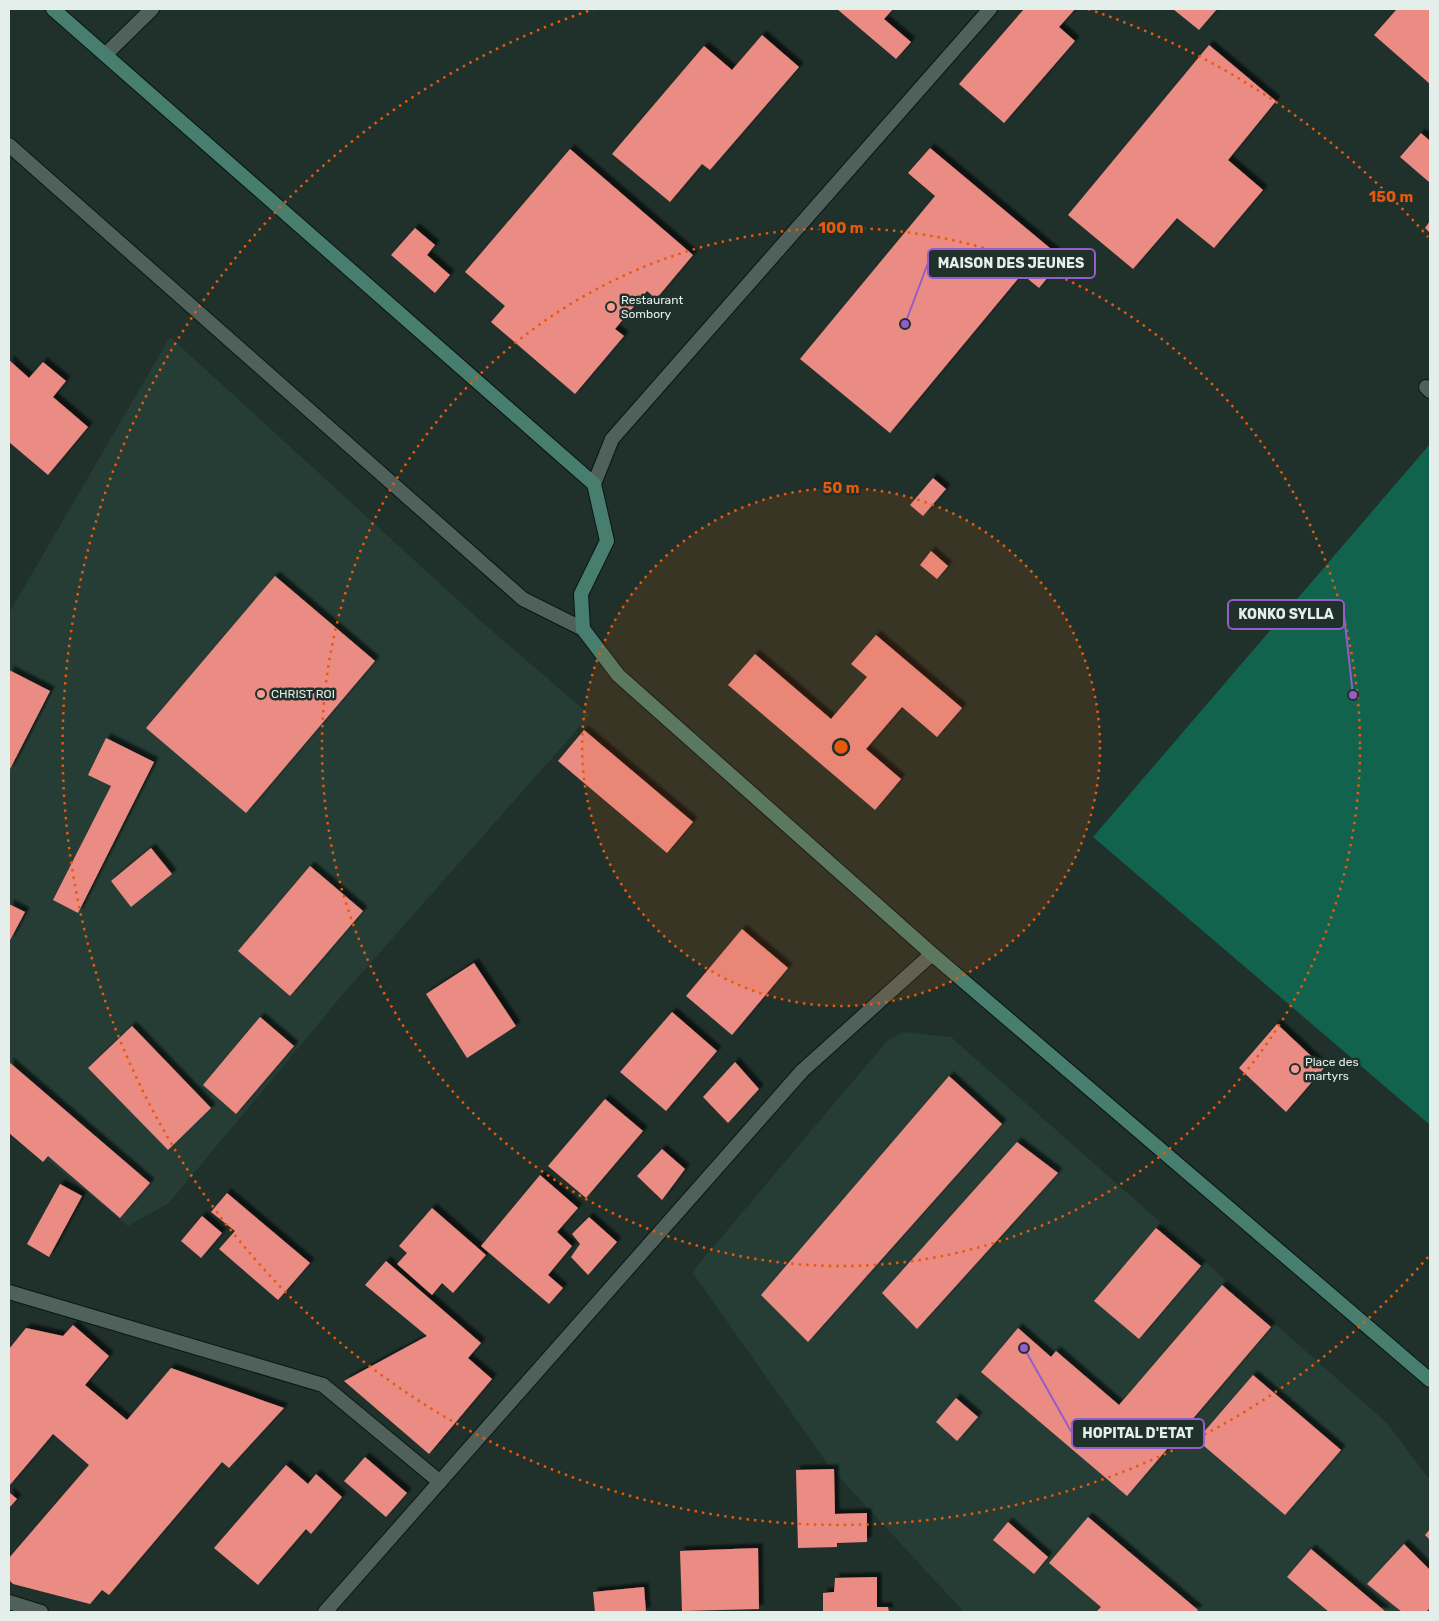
<svg xmlns="http://www.w3.org/2000/svg" width="1439" height="1621" font-family="Rubik,sans-serif">
<style>
.built{fill:#253d35}
.green{fill:#11634d}
.building{fill:#eb8c84;filter:url(#shadow)}
.lines{fill:none;stroke-linecap:round;stroke-linejoin:round}
.minor-casing{stroke:#081712;stroke-width:16}
.secondary-casing{stroke:#081712;stroke-width:16}
.minor{stroke:#50615b;stroke-width:14}
.secondary{stroke:#487e6e;stroke-width:14}
.ring{fill:none;stroke:#e8590c;stroke-width:2.5;stroke-dasharray:2.5 5}
.poi-dot{fill:#f59c93;stroke:#20302a;stroke-width:2}
.labels{text-anchor:middle;dominant-baseline:central;stroke-width:5;stroke-linejoin:round;paint-order:stroke}
.poi-label{font-size:12px;fill:#e4eeea;stroke:#20302a;text-anchor:start}
.centre{fill:#e8590c;stroke:#20302a;stroke-width:2.5}
.ring-label{font-size:15px;text-anchor:middle;font-weight:bold;fill:#e8590c;stroke:#20302a;stroke-width:5;stroke-linejoin:round;paint-order:stroke}
.leader{fill:none;stroke:#955cca;stroke-width:2}
.callout-dot{fill:#955cca;stroke:#20302a;stroke-width:2}
.callout{fill:#20302a;stroke:#955cca;stroke-width:2}
.callout-label{font-size:14px;text-anchor:middle;font-weight:bold;fill:#e4eeea}
</style>
<defs>
<filter id="shadow"><feDropShadow dx="4.5" dy="-4.5" stdDeviation="1" flood-color="#0009"/></filter>
</defs>
<rect width="100%" height="100%" fill="#20302a"/>
<g class="built">
<polygon points="170,337 483,623 590,715 344,993 169,1203 128,1226 9,1128 9,613"/>
<polygon points="903,1032 951,1037 1387,1423 1430,1480 1430,1529 1425,1535 1430,1540 1430,1606 1424,1612 964,1612 829,1466 692,1272 887,1041"/>
</g>
<polygon class="green" points="1430,444 1430,1125 1093,837"/>
<g class="building">
<polygon points="837,9 893,9 884,19 911,42 896,59"/>
<polygon points="1024,9 1075,9 1059,27 1075,41 1004,123 959,84"/>
<polygon points="1173,9 1217,9 1199,30"/>
<polygon points="1397,9 1430,9 1430,84 1374,35"/>
<polygon points="762,35 799,67 710,170 702,164 670,202 612,154 704,46 732,70"/>
<polygon points="1209,45 1276,101 1228,160 1263,190 1214,248 1177,218 1133,269 1068,215"/>
<polygon points="1421,133 1430,141 1429,182 1400,157"/>
<polygon points="930,148 1063,259 1039,288 1022,274 890,433 800,359 935,196 908,173"/>
<polygon points="570,149 693,255 656,299 647,291 615,329 624,336 575,394 491,322 505,306 465,272"/>
<polygon points="1430,221 1430,233 1425,228"/>
<polygon points="415,228 435,245 427,255 450,275 435,293 391,255"/>
<polygon points="9,360 29,378 43,362 66,381 53,397 88,427 48,475 9,442"/>
<polygon points="933,478 946,489 923,516 910,505"/>
<polygon points="931,551 948,566 937,579 920,565"/>
<polygon points="275,576 375,661 246,813 146,728"/>
<polygon points="876,635 962,708 937,737 902,707 866,749 901,779 875,810 728,685 755,654 831,719 867,677 851,664"/>
<polygon points="9,670 50,691 9,771"/>
<polygon points="584,730 693,822 667,853 558,761"/>
<polygon points="106,738 154,762 78,913 53,900 111,786 88,775"/>
<polygon points="151,848 172,874 131,907 111,881"/>
<polygon points="310,866 363,911 290,996 238,951"/>
<polygon points="9,904 25,912 9,942"/>
<polygon points="742,929 788,968 732,1035 686,996"/>
<polygon points="474,963 516,1026 467,1058 426,994"/>
<polygon points="672,1012 717,1051 666,1111 620,1072"/>
<polygon points="260,1017 294,1046 236,1114 203,1085"/>
<polygon points="1277,1024 1324,1068 1286,1112 1239,1068"/>
<polygon points="132,1026 211,1108 168,1150 88,1068"/>
<polygon points="9,1062 150,1183 120,1218 48,1156 43,1162 9,1133"/>
<polygon points="735,1062 759,1089 728,1123 703,1097"/>
<polygon points="949,1076 1002,1124 808,1342 761,1295"/>
<polygon points="605,1099 643,1131 586,1198 548,1166"/>
<polygon points="1017,1142 1058,1173 917,1329 882,1293"/>
<polygon points="662,1149 685,1169 662,1200 637,1176"/>
<polygon points="540,1175 578,1208 557,1232 572,1246 548,1275 563,1288 549,1304 481,1246"/>
<polygon points="60,1184 82,1196 49,1257 27,1244"/>
<polygon points="227,1193 310,1263 278,1300 219,1249 235,1231 211,1212"/>
<polygon points="432,1208 486,1255 453,1293 442,1283 432,1295 397,1264 407,1253 399,1246"/>
<polygon points="202,1216 222,1233 201,1258 181,1241"/>
<polygon points="589,1217 617,1242 588,1275 571,1257 580,1244 572,1234"/>
<polygon points="1156,1228 1201,1266 1139,1339 1094,1301"/>
<polygon points="386,1261 481,1343 468,1358 492,1379 429,1454 344,1381 427,1336 365,1285"/>
<polygon points="1222,1285 1271,1327 1127,1496 981,1372 1018,1328 1051,1357 1056,1351 1119,1405"/>
<polygon points="73,1325 109,1356 85,1385 127,1420 171,1368 284,1408 229,1468 222,1462 109,1595 102,1590 90,1604 13,1584 9,1580 9,1558 89,1465 53,1434 9,1486 9,1349 26,1328 63,1336"/>
<polygon points="1253,1375 1341,1450 1285,1515 1197,1440"/>
<polygon points="956,1398 978,1417 957,1441 936,1422"/>
<polygon points="365,1457 407,1493 386,1517 344,1481"/>
<polygon points="286,1465 308,1484 316,1474 342,1497 311,1534 306,1529 258,1585 214,1548"/>
<polygon points="834,1469 835,1514 867,1513 867,1542 837,1543 837,1547 798,1548 796,1470"/>
<polygon points="9,1492 17,1499 9,1508"/>
<polygon points="1088,1517 1198,1610 1196,1612 1096,1612 1101,1607 1049,1563"/>
<polygon points="1008,1522 1048,1557 1034,1574 993,1540"/>
<polygon points="1430,1529 1430,1540 1425,1535"/>
<polygon points="1404,1544 1430,1570 1430,1608 1426,1612 1402,1612 1367,1584"/>
<polygon points="758,1548 759,1609 682,1611 680,1551"/>
<polygon points="1311,1549 1386,1612 1329,1612 1287,1577"/>
<polygon points="877,1577 877,1607 888,1607 889,1612 823,1612 823,1593 834,1592 835,1578"/>
<polygon points="644,1587 646,1612 595,1612 593,1592"/>
</g>
<g class="lines">
<g class="minor-casing">
<g id="minor">
<polyline points="106,54 152,9"/>
<polyline points="9,145 523,599 583,629"/>
<polyline points="1426,387 1430,391"/>
<polyline points="594,484 612,439 990,9"/>
<polyline points="9,1292 323,1385 440,1482"/>
<polyline points="9,1602 41,1612"/>
<polyline points="325,1612 802,1071 932,954"/>
</g>
</g>
<g class="secondary-casing">
<polyline id="secondary" points="53,9 594,484 607,541 581,594 583,629 618,675 932,954 1430,1380"/>
</g>
<use href="#minor" class="minor"/>
<use href="#secondary" class="secondary"/>
</g>
<circle cx="841" cy="747" r="259" fill="#e8590c" fill-opacity=".12"/>
<g class="ring">
<circle cx="841" cy="747" r="259"/>
<circle cx="841" cy="747" r="519"/>
<path d="M1428 1257A778 778 0 1 1 594 9M1088 9A778 778 0 0 1 1428 237"/>
</g>
<g class="poi-dot">
<circle cx="611" cy="307" r="5"/>
<circle cx="261" cy="694" r="5"/>
<circle cx="1295" cy="1069" r="5"/>
</g>
<g class="labels">
<g class="poi-label">
<text x="621" y="300">Restaurant<tspan x="621" dy="14">Sombory</tspan></text>
<text x="271" y="694">CHRIST ROI</text>
<text x="1305" y="1062">Place des<tspan x="1305" dy="14">martyrs</tspan></text>
</g>
</g>
<circle cx="841" cy="747" r="8" class="centre"/>
<g class="ring-label">
<text x="1391" y="202">150 m</text>
<text x="841" y="233">100 m</text>
<text x="841" y="493">50 m</text>
</g>
<path class="leader" d="M905 324L928 263M1353 695L1344 615M1024 1348L1072 1433"/>
<g class="callout-dot">
<circle cx="905" cy="324" r="5"/>
<circle cx="1353" cy="695" r="5"/>
<circle cx="1024" cy="1348" r="5"/>
</g>
<g class="callout">
<rect x="928" y="249" width="167" height="29" rx="5"/>
<rect x="1228" y="600" width="116" height="29" rx="5"/>
<rect x="1072" y="1419" width="132" height="29" rx="5"/>
</g>
<g class="callout-label">
<text x="1011" y="268">MAISON DES JEUNES</text>
<text x="1286" y="619">KONKO SYLLA</text>
<text x="1138" y="1438">HOPITAL D'ETAT</text>
</g>
<rect width="1439" height="1621" fill="none" stroke="#e4eeea" stroke-width="20"/>
</svg>
